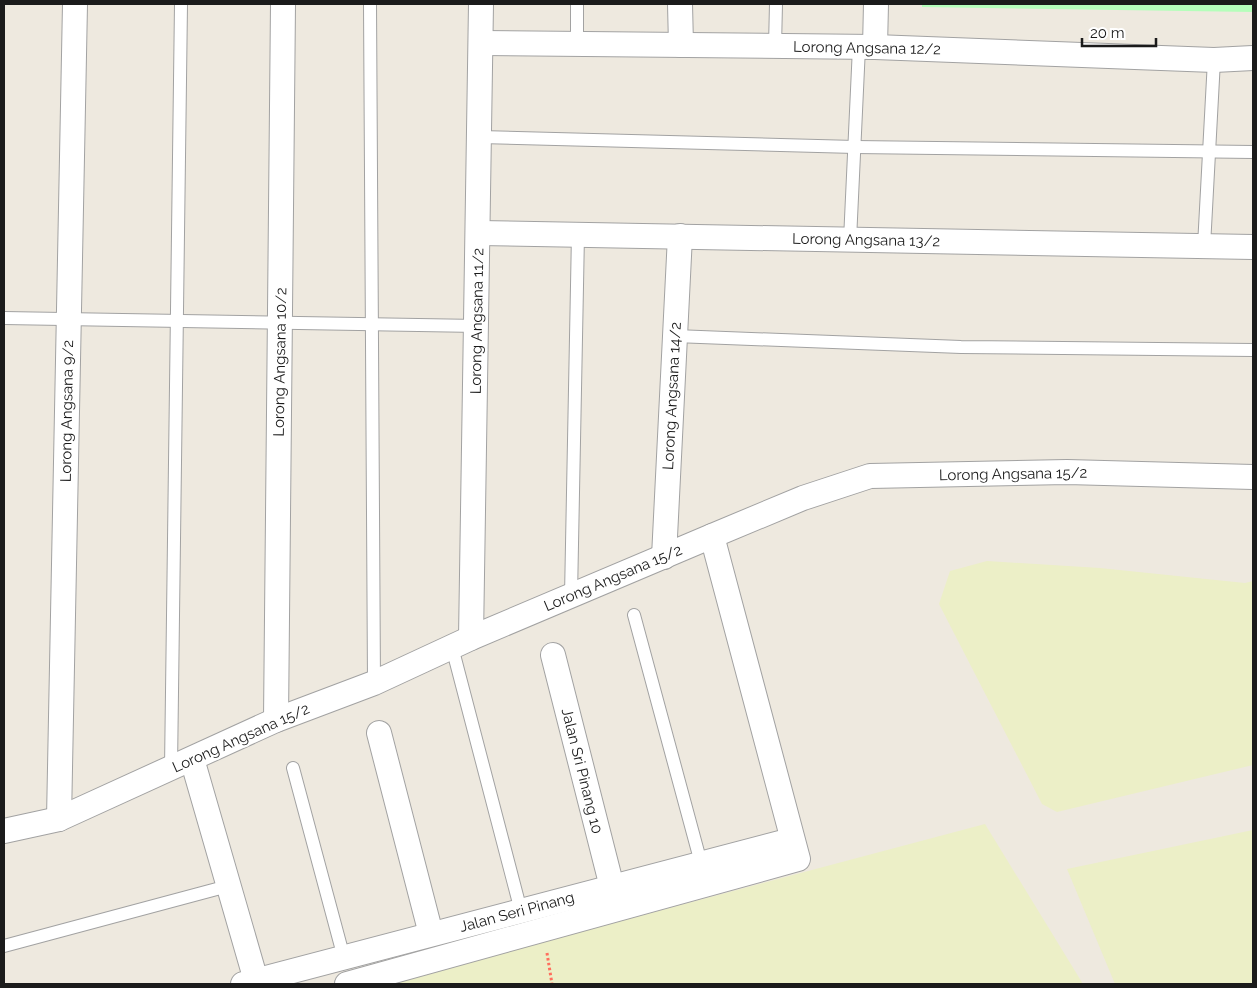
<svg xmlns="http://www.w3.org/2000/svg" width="1257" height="988" font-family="Raleway,sans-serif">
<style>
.farmland{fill:#ecefc7}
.park{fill:#b5febb}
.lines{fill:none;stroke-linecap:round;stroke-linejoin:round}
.lane-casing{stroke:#a2a2a2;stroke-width:14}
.street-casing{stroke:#a2a2a2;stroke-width:26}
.path{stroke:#ff6f5e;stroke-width:3;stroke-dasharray:2.5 2.5;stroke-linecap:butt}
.lane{stroke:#fff;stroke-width:12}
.street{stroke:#fff;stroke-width:24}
.labels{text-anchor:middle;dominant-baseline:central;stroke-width:4.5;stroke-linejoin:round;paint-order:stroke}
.street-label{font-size:15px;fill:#1b1b1b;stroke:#fff}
</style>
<rect width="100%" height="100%" fill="#eee9df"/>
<g class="farmland">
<polygon points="987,561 1100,568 1245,583 1253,581 1253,765 1057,812 1042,804 939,604 950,571"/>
<polygon points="985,824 1083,984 384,984"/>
<polygon points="1253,830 1253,984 1115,984 1067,869"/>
</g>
<polygon class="park" points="922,4 1253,4 1253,12 922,7"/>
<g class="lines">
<g class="lane-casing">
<g id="lane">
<polyline points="370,4 374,683"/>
<polyline points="577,44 577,4"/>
<polyline points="775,46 776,4"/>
<polyline points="480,137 855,147 1253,152"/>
<polyline points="850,240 859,47"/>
<polyline points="1204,246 1214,60"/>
<polyline points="4,318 478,326"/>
<polyline points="675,336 961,347 1253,350"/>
<polyline points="571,596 578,234"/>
<polyline points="634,615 701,863"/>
<polyline points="452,647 521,911"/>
<polyline points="293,768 344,958"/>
<polyline points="171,769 181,4"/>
<polyline points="4,946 228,886"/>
</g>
</g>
<g class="street-casing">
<g id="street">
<polyline points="680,4 681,45"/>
<polyline points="481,43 875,47 1214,60 1253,58"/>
<polyline points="875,47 876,4"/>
<polyline points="479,233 1253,247"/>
<polyline points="664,557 680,236"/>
<polyline points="471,638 481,4"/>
<polyline points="553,655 612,887"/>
<polyline points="276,720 283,4"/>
<polyline points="379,733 431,934"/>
<polyline points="192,759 257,984"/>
<polyline points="59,819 75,4"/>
<polyline points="4,831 59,819 276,720 374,683 471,638 712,536 803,498 870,476 1067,472 1253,477"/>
<polyline points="243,984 791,840"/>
<polyline points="347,984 798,859 712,536"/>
</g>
</g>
<polyline class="path" points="547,953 552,984"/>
<use href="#lane" class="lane"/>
<use href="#street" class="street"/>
</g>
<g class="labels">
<g class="street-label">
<text transform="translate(867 48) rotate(1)">Lorong Angsana 12/2</text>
<text transform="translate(866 240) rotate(1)">Lorong Angsana 13/2</text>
<text transform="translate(477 321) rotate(-89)">Lorong Angsana 11/2</text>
<text transform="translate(280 362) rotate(-89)">Lorong Angsana 10/2</text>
<text transform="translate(672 396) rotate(-87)">Lorong Angsana 14/2</text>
<text transform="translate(67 411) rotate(-89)">Lorong Angsana 9/2</text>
<text transform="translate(1013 474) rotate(-1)">Lorong Angsana 15/2</text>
<text transform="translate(613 578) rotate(-23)">Lorong Angsana 15/2</text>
<text transform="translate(241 738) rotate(-24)">Lorong Angsana 15/2</text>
<text transform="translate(582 771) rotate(76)">Jalan Sri Pinang 10</text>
<text transform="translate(517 912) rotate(-15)">Jalan Seri Pinang</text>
</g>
</g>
<rect width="1257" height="988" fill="none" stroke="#1b1b1b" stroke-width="10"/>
<path d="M1082 38v8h74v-8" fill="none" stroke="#1b1b1b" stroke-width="2.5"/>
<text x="1090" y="38" font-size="15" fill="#1b1b1b" stroke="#ffffff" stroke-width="4" paint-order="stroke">20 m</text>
</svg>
